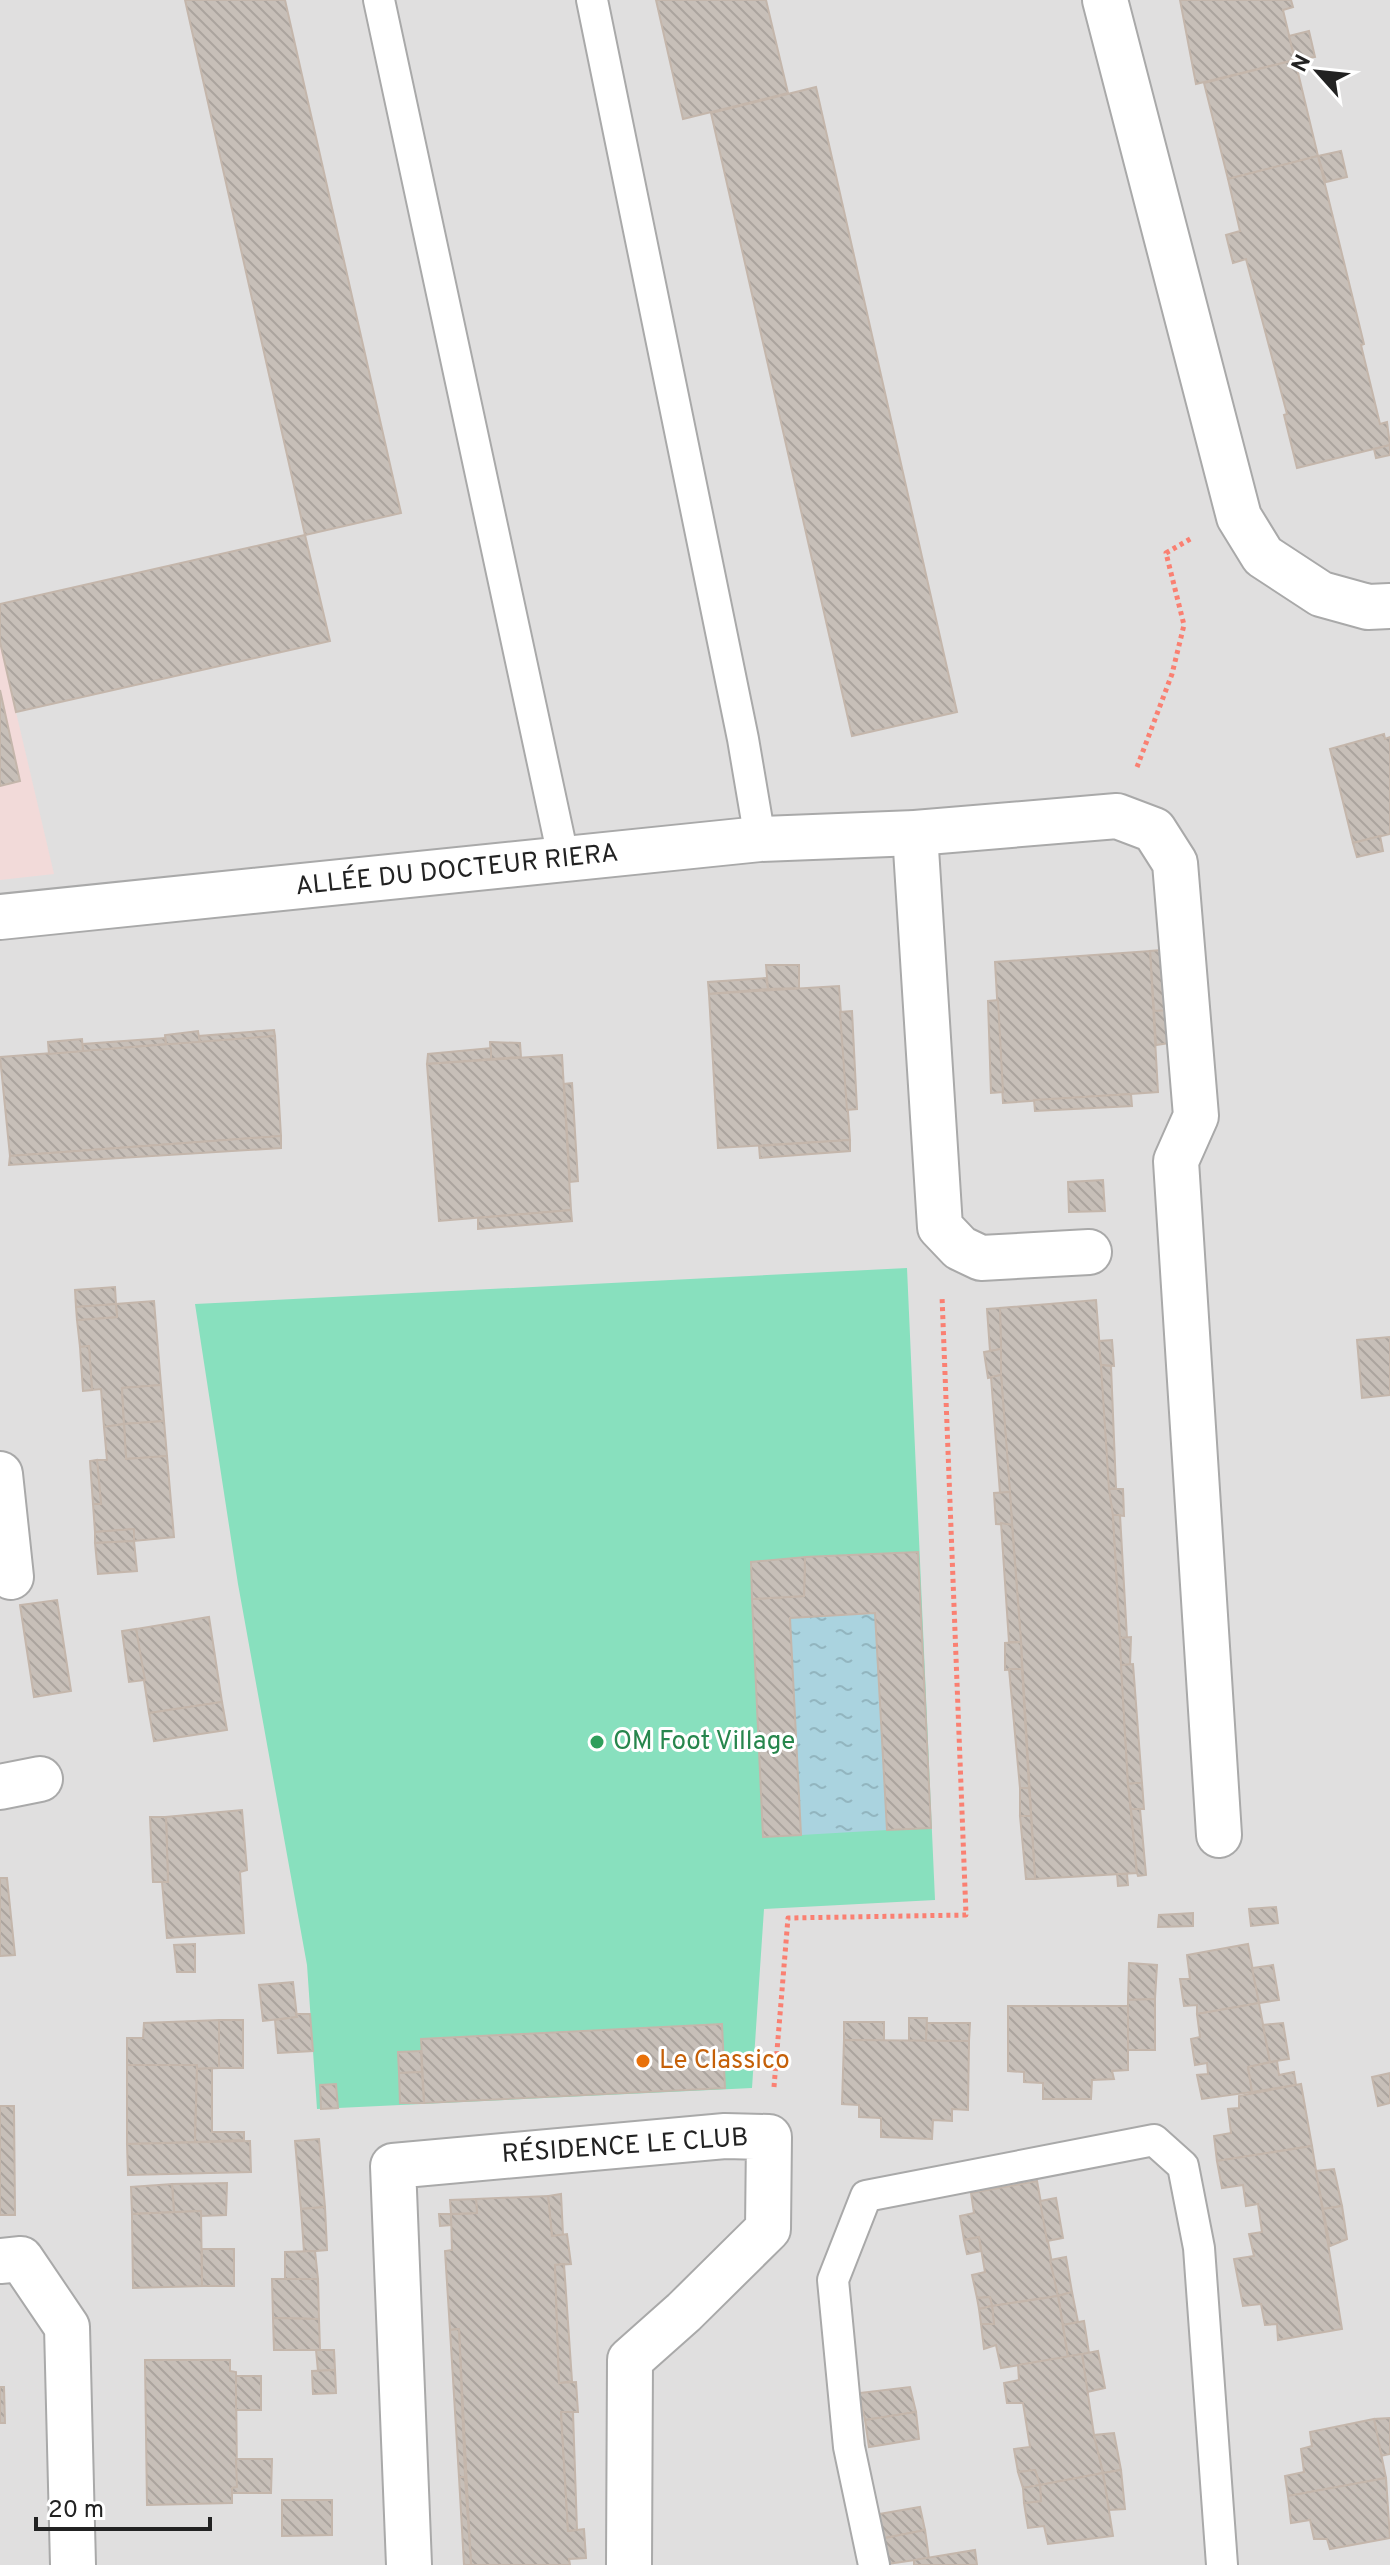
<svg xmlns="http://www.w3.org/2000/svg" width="1390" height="2565" font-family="Overpass,sans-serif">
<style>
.residential{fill:#e0dfdf}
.commercial{fill:#f2dad9}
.pitch{fill:#88e0be}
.water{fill:url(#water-ripples)}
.building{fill:url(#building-back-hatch);stroke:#c4b6ab;stroke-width:2}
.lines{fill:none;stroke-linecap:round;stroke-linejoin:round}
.lane-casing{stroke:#a9a9a9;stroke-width:34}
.street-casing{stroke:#a9a9a9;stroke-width:48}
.path{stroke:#fa8072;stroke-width:5;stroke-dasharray:4 4;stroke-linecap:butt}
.lane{stroke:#fff;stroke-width:30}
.street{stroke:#fff;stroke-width:44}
.leisure-dot{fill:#2e9e5b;stroke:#fff;stroke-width:3}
.food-dot{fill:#e8710a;stroke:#fff;stroke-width:3}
.labels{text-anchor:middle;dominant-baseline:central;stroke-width:6;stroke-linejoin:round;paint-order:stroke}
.street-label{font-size:26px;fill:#222;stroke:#fff}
.leisure-label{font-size:26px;fill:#27864d;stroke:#fff;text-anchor:start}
.food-label{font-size:26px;fill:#c56008;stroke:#fff;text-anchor:start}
</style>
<defs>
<pattern id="water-ripples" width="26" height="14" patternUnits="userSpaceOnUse" patternTransform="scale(2)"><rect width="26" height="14" fill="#aad3df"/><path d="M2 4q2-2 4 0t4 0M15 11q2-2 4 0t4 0" fill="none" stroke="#92b5bf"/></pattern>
<pattern id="building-back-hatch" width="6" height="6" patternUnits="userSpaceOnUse" patternTransform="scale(2)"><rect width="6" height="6" fill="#c7bfb8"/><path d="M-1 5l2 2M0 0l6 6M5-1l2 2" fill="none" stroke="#aba49e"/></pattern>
</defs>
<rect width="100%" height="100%" fill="#f2efe9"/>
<rect class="residential" x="0" y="0" width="1390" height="2565"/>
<polygon class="commercial" points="0,644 54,874 0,880"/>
<polygon class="pitch" points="907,1268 935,1900 764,1909 752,2088 317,2109 307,1965 238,1584 195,1304"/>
<polygon class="water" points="875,1613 887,1830 801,1835 790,1618"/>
<g class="building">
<polygon points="185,0 285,0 401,513 305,535"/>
<polygon points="656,0 766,0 788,93 683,119"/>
<polygon points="1180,0 1291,0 1293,7 1283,10 1295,60 1196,84"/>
<polygon points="1309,31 1315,57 1295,60 1289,36"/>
<polygon points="1295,60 1318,156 1228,179 1204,83"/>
<polygon points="816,87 957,712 852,736 711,113"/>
<polygon points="1341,151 1347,177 1326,182 1318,156"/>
<polygon points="1318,156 1364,344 1361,345 1380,424 1387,422 1390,445 1297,468 1284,415 1287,414 1246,259 1233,263 1226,235 1240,231 1228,179"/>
<polygon points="1390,445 1390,455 1376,458 1374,449"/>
<polygon points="305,535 330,641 16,712 0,642 0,604"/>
<polygon points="0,690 20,781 0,786"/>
<polygon points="1384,734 1385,739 1390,737 1390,834 1353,843 1330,749"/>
<polygon points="1380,836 1383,851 1357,857 1353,843"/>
<polygon points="1161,950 1165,1011 1154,1011 1150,951"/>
<polygon points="1150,951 1158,1092 1003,1103 995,962"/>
<polygon points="766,965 799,965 799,988 768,989"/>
<polygon points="766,978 768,989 709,994 708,982"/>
<polygon points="839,986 850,1140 718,1148 709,994"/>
<polygon points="998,1000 1003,1092 991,1093 988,1001"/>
<polygon points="1170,1010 1170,1043 1156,1045 1154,1011"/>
<polygon points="852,1011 857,1109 847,1110 840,1012"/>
<polygon points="274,1030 275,1036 200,1044 199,1036"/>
<polygon points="198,1031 200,1044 166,1044 165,1035"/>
<polygon points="275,1036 281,1136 10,1156 0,1057"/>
<polygon points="165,1038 166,1044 83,1051 83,1044"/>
<polygon points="82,1039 83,1051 49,1054 48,1042"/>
<polygon points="490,1042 520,1043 521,1057 491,1059"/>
<polygon points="491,1048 491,1059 427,1064 428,1054"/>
<polygon points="562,1055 571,1210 439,1221 427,1064"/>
<polygon points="572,1083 578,1181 570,1182 564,1084"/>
<polygon points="1131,1094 1132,1106 1035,1111 1034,1100"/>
<polygon points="281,1136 281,1148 9,1165 10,1156"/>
<polygon points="850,1140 850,1151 760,1158 759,1146"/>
<polygon points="1103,1180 1105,1211 1069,1212 1068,1182"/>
<polygon points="571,1210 572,1221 478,1229 478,1218"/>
<polygon points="115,1287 116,1304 76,1307 75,1290"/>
<polygon points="1096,1300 1113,1515 1128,1784 1137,1873 1035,1879 1021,1642 1001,1375 1000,1308"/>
<polygon points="154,1301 161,1385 122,1388 124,1424 104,1427 101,1389 92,1390 89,1346 80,1347 77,1320 117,1317 116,1304"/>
<polygon points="116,1304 117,1317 77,1320 76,1307"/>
<polygon points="1000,1308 1001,1349 990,1351 987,1309"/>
<polygon points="1390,1337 1390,1395 1362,1398 1357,1340"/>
<polygon points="1112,1340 1114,1366 1101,1365 1099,1341"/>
<polygon points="89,1346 92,1390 83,1391 80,1347"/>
<polygon points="1001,1349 1001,1375 988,1378 984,1352"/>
<polygon points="1101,1365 1111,1366 1116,1488 1109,1489"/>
<polygon points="1001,1375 1010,1492 1000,1493 991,1377"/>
<polygon points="161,1385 164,1421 124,1424 122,1388"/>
<polygon points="164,1421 167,1456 126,1459 124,1424"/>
<polygon points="124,1424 126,1459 167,1456 174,1537 134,1541 134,1529 95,1532 93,1504 101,1504 97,1460 107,1460 104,1427"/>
<polygon points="97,1460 101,1504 93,1504 90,1461"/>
<polygon points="1109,1489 1123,1489 1124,1516 1113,1515"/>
<polygon points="1010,1492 1012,1525 996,1524 994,1493"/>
<polygon points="1113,1515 1120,1515 1127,1638 1120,1638"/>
<polygon points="1001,1523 1012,1525 1021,1642 1009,1642"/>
<polygon points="134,1529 134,1541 95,1543 95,1532"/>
<polygon points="134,1541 137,1571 98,1574 95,1543"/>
<polygon points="918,1552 931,1828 887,1830 875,1613 790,1618 801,1835 763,1837 752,1599 804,1596 805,1557"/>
<polygon points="805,1557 804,1596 752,1599 751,1562"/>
<polygon points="57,1600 71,1691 34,1697 20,1605"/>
<polygon points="209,1617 222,1702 149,1713 136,1629"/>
<polygon points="136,1629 145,1680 129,1682 122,1631"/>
<polygon points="1131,1637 1130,1665 1121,1665 1120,1638"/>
<polygon points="1021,1642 1022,1669 1005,1670 1005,1643"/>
<polygon points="1133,1664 1142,1783 1128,1784 1121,1665"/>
<polygon points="1009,1669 1022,1669 1029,1788 1020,1788"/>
<polygon points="222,1702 227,1730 154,1741 149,1713"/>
<polygon points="1137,1783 1142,1783 1144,1809 1131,1809 1128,1784"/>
<polygon points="1020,1788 1029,1788 1031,1816 1020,1816"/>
<polygon points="1131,1809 1140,1809 1146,1875 1138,1876 1137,1873"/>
<polygon points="242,1810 247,1870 240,1872 244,1933 167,1938 162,1882 168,1882 166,1817"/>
<polygon points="1020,1816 1031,1816 1035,1879 1026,1879"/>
<polygon points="150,1817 166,1817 168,1882 153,1882"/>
<polygon points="1117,1874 1127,1874 1128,1885 1118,1886"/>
<polygon points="0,1878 7,1878 15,1955 0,1956"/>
<polygon points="1276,1907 1278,1923 1251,1926 1249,1909"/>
<polygon points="1193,1913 1193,1926 1158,1927 1159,1915"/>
<polygon points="195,1944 195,1972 177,1972 174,1945"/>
<polygon points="1248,1944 1259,2003 1197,2014 1197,2005 1184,2006 1180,1979 1190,1979 1187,1955"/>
<polygon points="1129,1963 1157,1965 1155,1999 1128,2000"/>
<polygon points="1273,1965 1279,2000 1259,2003 1252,1968"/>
<polygon points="293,1982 297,2017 263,2021 259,1985"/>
<polygon points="1155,1999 1155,2050 1128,2050 1128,2000"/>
<polygon points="1259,2003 1270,2062 1248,2067 1252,2092 1202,2099 1197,2075 1208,2074 1207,2063 1195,2065 1191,2039 1200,2037 1197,2014"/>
<polygon points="1008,2006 1128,2006 1128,2070 1112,2071 1114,2079 1092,2080 1091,2099 1043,2099 1043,2083 1024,2082 1024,2072 1008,2071"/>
<polygon points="296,2014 310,2014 313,2051 278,2053 275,2020 297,2017"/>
<polygon points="909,2018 927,2018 926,2041 909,2041"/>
<rect x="219" y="2020" width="24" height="48"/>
<polygon points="219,2020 219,2068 197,2069 197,2065 127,2065 127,2038 143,2038 144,2023"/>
<polygon points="844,2022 884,2022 884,2041 844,2040"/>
<polygon points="927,2023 970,2023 969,2041 926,2041"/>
<polygon points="1283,2023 1289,2059 1270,2062 1263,2025"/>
<polygon points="722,2024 725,2088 424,2103 421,2039"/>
<polygon points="844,2040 969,2041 968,2110 952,2109 952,2121 933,2120 932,2139 881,2137 881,2118 859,2117 859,2105 842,2104"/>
<polygon points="421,2051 422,2072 399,2073 398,2052"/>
<polygon points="1277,2061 1279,2075 1294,2072 1296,2085 1252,2092 1248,2067"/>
<polygon points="127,2065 197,2065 195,2142 127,2144"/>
<polygon points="212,2068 212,2132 244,2132 244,2140 195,2142 197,2069"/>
<polygon points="422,2072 424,2103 400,2103 399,2073"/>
<polygon points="1390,2073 1390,2103 1378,2106 1372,2077"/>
<polygon points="336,2084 338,2108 321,2109 320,2085"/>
<polygon points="1301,2084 1312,2146 1217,2161 1214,2136 1231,2133 1228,2109 1239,2108 1239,2096"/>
<polygon points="0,2106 14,2106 15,2215 0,2215"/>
<polygon points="319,2139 325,2207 301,2209 295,2141"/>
<polygon points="250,2141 251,2172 128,2175 127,2144"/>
<polygon points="1312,2146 1342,2329 1278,2340 1277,2324 1265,2325 1261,2304 1243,2306 1234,2259 1254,2256 1249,2234 1262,2232 1258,2204 1246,2206 1243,2185 1222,2188 1217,2161"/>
<polygon points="1334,2169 1342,2206 1323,2209 1316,2171"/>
<polygon points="1037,2181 1058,2296 992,2306 990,2297 977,2298 972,2275 985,2272 979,2237 964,2240 960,2216 974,2213 971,2193"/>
<polygon points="227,2183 226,2215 201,2216 201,2211 174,2212 172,2184"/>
<polygon points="172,2184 174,2212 132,2214 131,2187"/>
<polygon points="561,2194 563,2235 552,2236 548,2196"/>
<polygon points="548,2196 552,2236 567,2234 571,2264 555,2265 559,2383 576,2382 578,2412 561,2412 568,2531 584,2529 586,2558 569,2559 570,2565 471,2565 459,2329 450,2330 445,2251 452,2250 451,2214 477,2213 476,2199"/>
<polygon points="1056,2198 1063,2238 1047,2241 1040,2201"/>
<polygon points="476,2199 477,2213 451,2214 450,2200"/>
<polygon points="1342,2206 1347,2239 1330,2246 1323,2209"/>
<polygon points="325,2207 327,2250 304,2252 301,2209"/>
<polygon points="201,2211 202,2286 133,2288 132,2214"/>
<polygon points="439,2214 451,2214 451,2225 440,2226"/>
<polygon points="979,2237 981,2251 967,2254 964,2240"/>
<rect x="202" y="2249" width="32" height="37"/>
<polygon points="315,2251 318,2279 285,2279 285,2252"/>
<polygon points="1066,2257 1072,2292 1058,2296 1050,2260"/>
<polygon points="564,2264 572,2381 559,2383 555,2265"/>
<polygon points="272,2279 318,2279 319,2319 273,2318"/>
<polygon points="1072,2292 1078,2322 1063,2325 1058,2296"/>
<polygon points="1058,2296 1068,2357 1001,2368 996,2345 984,2349 981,2324 994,2324 992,2306"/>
<polygon points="990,2297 992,2306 979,2309 977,2298"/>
<polygon points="992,2306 994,2324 981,2324 979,2309"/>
<polygon points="273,2318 319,2319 320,2350 274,2350"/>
<polygon points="1084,2321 1089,2353 1068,2357 1063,2325"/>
<polygon points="459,2329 465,2477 459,2477 450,2330"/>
<polygon points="316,2350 334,2350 335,2370 318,2371"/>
<polygon points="1098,2351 1105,2388 1087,2392 1082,2354"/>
<polygon points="1082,2354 1094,2435 1103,2473 1040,2485 1035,2470 1018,2472 1014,2449 1030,2447 1023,2403 1007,2403 1004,2383 1019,2380 1018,2365"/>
<polygon points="145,2360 230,2360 230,2371 236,2372 237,2487 232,2488 232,2503 147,2505"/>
<polygon points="335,2370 336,2393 313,2394 312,2371"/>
<rect x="236" y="2376" width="25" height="34"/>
<polygon points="0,2387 4,2387 5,2423 0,2423"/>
<polygon points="910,2387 916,2412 865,2420 859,2393"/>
<polygon points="561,2412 573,2412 577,2530 568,2531"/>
<polygon points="916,2412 919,2439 869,2447 865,2420"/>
<polygon points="1390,2418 1390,2454 1380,2456 1374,2419"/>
<polygon points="1374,2419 1386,2478 1288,2496 1285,2476 1304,2472 1301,2449 1312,2446 1310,2432"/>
<polygon points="1114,2433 1121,2470 1103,2473 1094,2435"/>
<polygon points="236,2459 272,2459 271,2493 232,2493 232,2488 237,2487"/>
<polygon points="1035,2470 1040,2485 1023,2488 1018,2472"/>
<polygon points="1121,2470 1125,2509 1109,2510 1103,2473"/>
<polygon points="1103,2473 1113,2536 1048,2544 1044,2526 1028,2528 1024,2503 1041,2501 1040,2485"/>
<polygon points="459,2477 465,2477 471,2565 464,2565"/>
<polygon points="1386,2478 1390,2538 1330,2549 1327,2539 1314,2539 1310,2520 1291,2523 1288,2496"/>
<polygon points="1040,2485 1041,2501 1024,2503 1023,2488"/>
<polygon points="282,2500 332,2500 332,2535 282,2536"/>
<polygon points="920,2507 925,2530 875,2540 873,2515"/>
<polygon points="925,2530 929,2558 881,2565 875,2540"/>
<polygon points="975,2550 977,2565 914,2565 914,2560"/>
</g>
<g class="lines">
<g class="lane-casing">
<g id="lane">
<polyline points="379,0 564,861"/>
<polyline points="592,0 743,739 760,839"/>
<polyline points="874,2565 849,2447 833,2280 866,2196 1154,2140 1183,2166 1199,2248 1222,2565"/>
</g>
</g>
<g class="street-casing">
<g id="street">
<polyline points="1105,0 1239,517 1263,556 1321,594 1368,607 1390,606"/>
<polyline points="915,833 940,1227 960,1248 981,1258 1089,1252"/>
<polyline points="0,917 760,839 915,833 1117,816 1154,830 1175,863 1196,1116 1176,1161 1219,1835"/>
<polyline points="0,1474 11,1577"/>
<polyline points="0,1787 40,1779"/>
<polyline points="0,2261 21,2259 67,2327 73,2565"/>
<polyline points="409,2565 393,2166 725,2136 769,2137 768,2229 684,2312 630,2360 629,2565"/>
</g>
</g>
<g class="path">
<polyline points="1137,767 1172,674 1184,625 1166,553 1192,538"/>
<polyline points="774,2087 788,1918 966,1915 942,1296"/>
</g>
<use href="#lane" class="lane"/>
<use href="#street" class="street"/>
</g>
<circle class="leisure-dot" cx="597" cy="1742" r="8"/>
<circle class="food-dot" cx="643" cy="2061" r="8"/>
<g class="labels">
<g class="street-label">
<text transform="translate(457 871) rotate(-6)">ALLÉE DU DOCTEUR RIERA</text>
<text transform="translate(625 2147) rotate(-4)">RÉSIDENCE LE CLUB</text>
</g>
<g class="leisure-label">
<text x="613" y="1742">OM Foot Village</text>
</g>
<g class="food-label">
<text x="659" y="2061">Le Classico</text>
</g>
</g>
<g transform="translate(1318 72) rotate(297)" stroke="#ffffff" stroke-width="6" paint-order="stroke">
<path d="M0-6L14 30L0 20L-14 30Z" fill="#222222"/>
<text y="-12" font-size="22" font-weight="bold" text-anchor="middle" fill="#222222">N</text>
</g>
<path d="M36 2517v12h174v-12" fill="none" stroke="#222222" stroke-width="4"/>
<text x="48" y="2517" font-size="24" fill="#222222" stroke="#ffffff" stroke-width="6" paint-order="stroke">20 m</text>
</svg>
